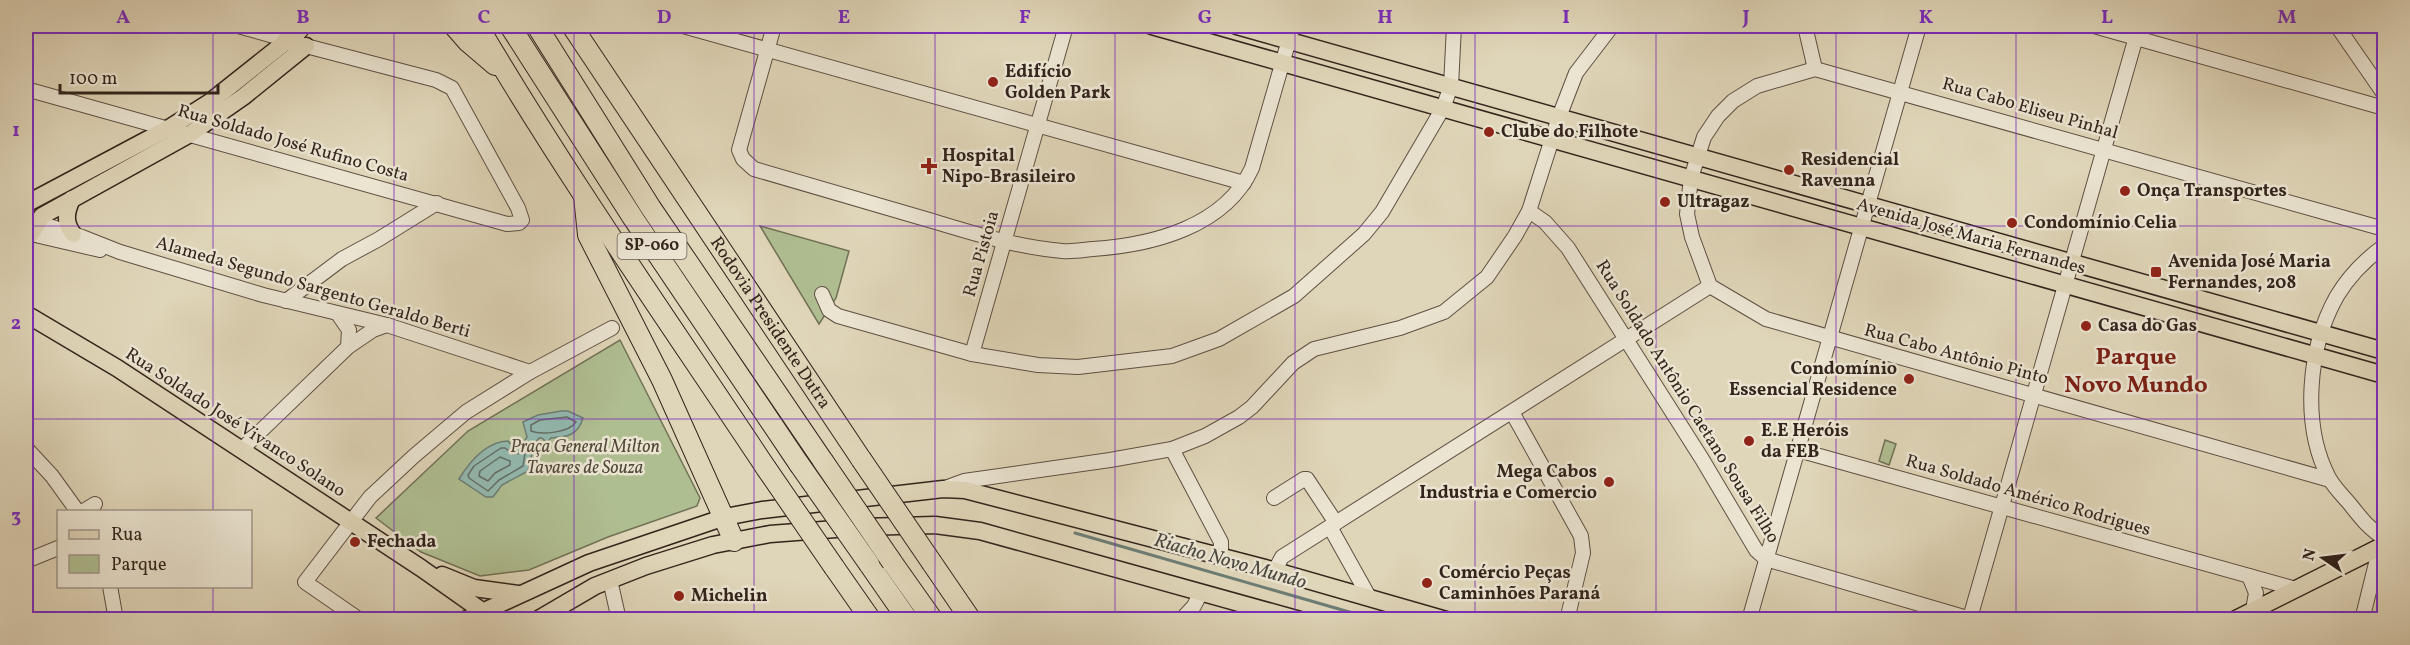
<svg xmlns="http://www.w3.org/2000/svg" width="2410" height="645" font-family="Vollkorn,serif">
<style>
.green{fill:#afbe91;stroke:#717156;stroke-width:1.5}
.water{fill:#93b9b0;stroke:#6d7d75;stroke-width:1.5}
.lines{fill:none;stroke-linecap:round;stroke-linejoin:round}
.shore{stroke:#636e66;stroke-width:1.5}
.stream{stroke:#6d7d75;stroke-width:3}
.minor-casing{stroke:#5e5043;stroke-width:16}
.major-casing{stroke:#33241c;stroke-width:19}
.highway-casing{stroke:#33241c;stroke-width:22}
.minor{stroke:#eae4d1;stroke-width:14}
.major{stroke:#dfd5b8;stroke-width:16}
.highway{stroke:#dfd5b8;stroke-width:20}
.highway-bridge-casing{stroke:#33241c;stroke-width:22;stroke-linecap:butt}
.highway-bridge{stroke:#dfd5b8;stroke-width:20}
.grid{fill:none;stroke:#7b2cbf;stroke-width:1.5;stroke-opacity:0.55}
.poi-dot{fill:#8f2418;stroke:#eae4d1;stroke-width:2}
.labels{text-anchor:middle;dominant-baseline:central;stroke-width:5;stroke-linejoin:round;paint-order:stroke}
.shield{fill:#eae4d1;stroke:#6a5e52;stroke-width:1.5}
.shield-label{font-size:16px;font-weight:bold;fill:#33241c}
.poi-label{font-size:18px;font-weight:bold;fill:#33241c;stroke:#eae4d1;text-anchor:start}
.street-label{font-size:18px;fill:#33241c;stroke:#eae4d1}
.park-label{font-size:18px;font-style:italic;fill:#524a39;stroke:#eae4d1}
.water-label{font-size:20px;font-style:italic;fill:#4b4941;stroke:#eae4d1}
.district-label{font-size:24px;font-weight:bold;fill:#7a1f14;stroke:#eae4d1}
.neatline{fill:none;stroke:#7b2cbf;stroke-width:2}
.grid-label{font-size:20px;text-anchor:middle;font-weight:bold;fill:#7b2cbf}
</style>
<rect width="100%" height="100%" fill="#dfd5b8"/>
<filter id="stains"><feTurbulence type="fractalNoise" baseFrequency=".00333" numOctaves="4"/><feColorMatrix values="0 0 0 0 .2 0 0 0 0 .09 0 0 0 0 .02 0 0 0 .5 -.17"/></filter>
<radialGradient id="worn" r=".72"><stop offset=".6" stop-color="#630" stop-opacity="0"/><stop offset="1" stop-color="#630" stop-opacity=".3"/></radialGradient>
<g class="green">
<polygon points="760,226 849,251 836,298 819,324"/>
<polygon points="620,340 700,498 697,506 608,537 529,570 480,576 421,552 376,518 468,431"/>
<polygon points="1885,440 1896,444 1889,465 1879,461"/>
</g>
<path class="water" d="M561,411H568L583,418C578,435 568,437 551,438L547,443L542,438H539L534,445L528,471L502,485L493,497H486L459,479C470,461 486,442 508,441L515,449L521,446L527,437L523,422L538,415Z"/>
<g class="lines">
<g class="shore">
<path d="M567,417L576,422C569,433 541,435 531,431V425L540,420Z"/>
<polygon points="501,448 505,448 513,454 525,453 523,466 499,480 488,491 469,478 468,475 474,466"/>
<polygon points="500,457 510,461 510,465 495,473 488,481 479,476 480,471"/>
</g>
<polyline class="stream" points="1075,533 1377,620"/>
<g class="minor-casing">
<g id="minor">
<polyline points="238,26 288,40"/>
<polyline points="683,26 1244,183"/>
<path d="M774,26L739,150L743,159L754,169C812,186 870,203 929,220C972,233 1016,247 1062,251C1072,252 1083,250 1093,249C1152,245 1225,227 1252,168L1293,26"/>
<polyline points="1805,26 1815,69"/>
<polyline points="2094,26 2384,108"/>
<polyline points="2337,26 2384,94"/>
<polyline points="26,89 507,224 519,223 522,220 518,208 452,88 436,80 306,46"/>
<polyline points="1529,211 1545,222 1568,248 1702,459 1756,550 1766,559 1974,620"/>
<polyline points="37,222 82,237 120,252 263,295 387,325 530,372"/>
<polyline points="31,234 100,250"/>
<path d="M2384,246C2366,259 2349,276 2337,296C2308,347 2301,425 2329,478C2334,487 2342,495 2349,503C2360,517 2369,529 2384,538"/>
<polyline points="822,294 829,310 838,316 972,354 1038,365 1078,367 1172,356 1219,339 1294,296 1364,234 1382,212 1443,108 1451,86 1454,26"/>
<polyline points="286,301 342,259 379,239 437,203"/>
<polyline points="348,347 373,330 387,325"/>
<polyline points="972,354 1066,26"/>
<polyline points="1512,412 1581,536 1583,553 1567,620"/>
<polyline points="26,448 52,476 78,512"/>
<polyline points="1172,449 1221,542 1221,556"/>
<polyline points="241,450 348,347 349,330 338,314"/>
<polyline points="1798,450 2296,589"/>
<polyline points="2330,480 1766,319 1710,286 1692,237 1687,214 1691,178 1704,137 1718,116 1733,101 1757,86 1815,69 2384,229"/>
<polyline points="945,488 964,481 1110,460 1172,449 1205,436 1239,417 1252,407 1293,363 1314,349 1400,328 1444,312 1487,277 1515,236 1529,211 1559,117 1576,73 1612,26"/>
<polyline points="1274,498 1304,479 1307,479 1336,523"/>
<polyline points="82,512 95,504"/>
<polyline points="1330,527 1369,597"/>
<polyline points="26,561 58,548"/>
<polyline points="1275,570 1282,557 1710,286"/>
<polyline points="2249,576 2256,593 2253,610"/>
<polyline points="610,580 619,620"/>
<polyline points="110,586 116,620"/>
<polyline points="1970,618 2136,37"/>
<polyline points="360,620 305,582 370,497 414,456 466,412 530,372 612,328"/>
<polyline points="1181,620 1194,606 1201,592"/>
<polyline points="1749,620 1919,26"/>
<polyline points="2362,620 2380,547"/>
</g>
</g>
<g class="major-casing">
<g id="major">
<polyline points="1152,26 2384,375"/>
<polyline points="1237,26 2384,351"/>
<path d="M72,199C66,212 64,222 73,234"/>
<polyline points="26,204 169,128 210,102 288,40 299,44"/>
<polyline points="31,234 42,216 190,134 243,97 306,46"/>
<polyline points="26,314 117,368 421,568 482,611 504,620"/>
<polyline points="442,575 474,588 518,594"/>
<polyline points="465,620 589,563 725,517 762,510 943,489 965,490 1265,568 1446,620"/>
<polyline points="537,620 595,586 646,566 713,545 770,534 862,527 935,525 980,531 1300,620"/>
<polyline points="2234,620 2384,545"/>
</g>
</g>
<g class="highway-casing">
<g id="highway">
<polyline points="454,26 468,42 495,65"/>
<path d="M478,26C567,177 669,322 766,468"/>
<polyline points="510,26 633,218 799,464"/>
<polyline points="537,26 651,208 823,461"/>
<path id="s1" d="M572,26L861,459"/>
<polyline points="288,40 301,26"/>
<polyline points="584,196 588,235 662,380 734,541"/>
<polyline points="892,562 933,620"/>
<polyline points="932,563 971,620"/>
<polyline points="869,564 908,620"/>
<polyline points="834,567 871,620"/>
</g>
</g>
<use href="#minor" class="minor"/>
<use href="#major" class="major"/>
<use href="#highway" class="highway"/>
<g class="highway-bridge-casing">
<g id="highway-bridge">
<polyline points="861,459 932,563"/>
<polyline points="823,461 892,562"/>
<polyline points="799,464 869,564"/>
<polyline points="766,468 834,567"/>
</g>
</g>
<use href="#highway-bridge" class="highway-bridge"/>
</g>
<path class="grid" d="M213,26V512M394,26V620M574,26V620M754,26V620M935,26V620M1115,26V620M1295,26V620M1475,26V620M1656,26V620M1836,26V620M2016,26V620M2197,26V620M26,226H2384M26,419H2384M213,586V620"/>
<g class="poi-dot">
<circle cx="993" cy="82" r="6"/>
<circle cx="1489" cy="132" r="6"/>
<path d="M926 157h6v6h6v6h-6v6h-6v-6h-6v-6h6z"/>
<circle cx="1789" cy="170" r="6"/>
<circle cx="2125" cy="191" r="6"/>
<circle cx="1665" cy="202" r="6"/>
<circle cx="2012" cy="223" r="6"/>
<rect x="2150" y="266" width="12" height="12" rx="3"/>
<circle cx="2086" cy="326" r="6"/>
<circle cx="1909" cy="379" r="6"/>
<circle cx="1749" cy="441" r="6"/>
<circle cx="1609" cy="482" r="6"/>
<circle cx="355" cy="542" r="6"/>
<circle cx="1427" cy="583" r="6"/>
<circle cx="679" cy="596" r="6"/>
</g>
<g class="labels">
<rect class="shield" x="617.5" y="233" width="69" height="26" rx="4.5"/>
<g class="shield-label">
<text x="652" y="246">SP-060</text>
</g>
<g class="poi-label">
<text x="1005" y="72">Edifício<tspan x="1005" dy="21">Golden Park</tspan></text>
<text x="1501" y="132">Clube do Filhote</text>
<text x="942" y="156">Hospital<tspan x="942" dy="21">Nipo-Brasileiro</tspan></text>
<text x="1801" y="160">Residencial<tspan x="1801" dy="21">Ravenna</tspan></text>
<text x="2137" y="191">Onça Transportes</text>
<text x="1677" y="202">Ultragaz</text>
<text x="2024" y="223">Condomínio Celia</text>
<text x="2168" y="262">Avenida José Maria<tspan x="2168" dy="21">Fernandes, 208</tspan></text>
<text x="2098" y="326">Casa do Gas</text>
<text x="1897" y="369" text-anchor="end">Condomínio<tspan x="1897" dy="21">Essencial Residence</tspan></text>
<text x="1761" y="431">E.E Heróis<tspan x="1761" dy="21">da FEB</tspan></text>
<text x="1597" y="472" text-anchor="end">Mega Cabos<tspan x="1597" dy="21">Industria e Comercio</tspan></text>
<text x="367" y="542">Fechada</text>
<text x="1439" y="573">Comércio Peças<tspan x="1439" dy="21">Caminhões Paraná</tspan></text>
<text x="691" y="596">Michelin</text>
</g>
<g class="street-label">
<text transform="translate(2030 109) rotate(16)">Rua Cabo Eliseu Pinhal</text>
<text transform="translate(293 144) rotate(16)">Rua Soldado José Rufino Costa</text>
<text transform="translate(1971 237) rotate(16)">Avenida José Maria Fernandes</text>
<text transform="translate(982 254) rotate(-74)">Rua Pistoia</text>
<text transform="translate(313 288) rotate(16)">Alameda Segundo Sargento Geraldo Berti</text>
<text stroke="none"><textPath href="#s1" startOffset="357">Rodovia Presidente Dutra</textPath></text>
<text transform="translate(1956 355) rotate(15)">Rua Cabo Antônio Pinto</text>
<text transform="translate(1687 402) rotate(58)">Rua Soldado Antônio Caetano Sousa Filho</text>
<text transform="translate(235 423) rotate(33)">Rua Soldado José Vivanco Solano</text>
<text transform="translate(2028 496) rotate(16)">Rua Soldado Américo Rodrigues</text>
</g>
<g class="park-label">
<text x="585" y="447">Praça General Milton<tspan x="585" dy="21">Tavares de Souza</tspan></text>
</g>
<g class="water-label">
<text transform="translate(1230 562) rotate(16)">Riacho Novo Mundo</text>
</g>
<g class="district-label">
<text x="2136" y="358">Parque<tspan x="2136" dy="28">Novo Mundo</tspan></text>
</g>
</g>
<rect width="2410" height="645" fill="none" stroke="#dfd5b8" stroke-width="66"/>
<rect x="57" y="510" width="195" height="78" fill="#eae4d1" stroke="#a19789" stroke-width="1.5"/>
<rect x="69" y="530" width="30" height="9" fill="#dfd5b8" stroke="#a19789" stroke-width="1.5"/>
<text x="111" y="540" font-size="18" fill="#33241c">Rua</text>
<rect x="69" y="555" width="30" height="18" fill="#afbe91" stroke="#a19789" stroke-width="1.5"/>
<text x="111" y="570" font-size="18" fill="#33241c">Parque</text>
<g transform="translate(2323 558) rotate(284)" stroke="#eae4d1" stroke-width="4.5" paint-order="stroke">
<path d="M0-4.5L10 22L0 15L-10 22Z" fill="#33241c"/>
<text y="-9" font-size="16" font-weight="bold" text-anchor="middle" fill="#33241c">N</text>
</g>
<path d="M60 84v9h158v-9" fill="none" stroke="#33241c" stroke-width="3"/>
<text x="69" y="84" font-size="18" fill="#33241c" stroke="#eae4d1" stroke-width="4.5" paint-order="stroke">100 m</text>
<rect x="33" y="33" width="2344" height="579" class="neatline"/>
<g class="grid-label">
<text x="123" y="23">A</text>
<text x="303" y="23">B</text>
<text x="484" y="23">C</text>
<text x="664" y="23">D</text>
<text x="844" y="23">E</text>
<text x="1025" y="23">F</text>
<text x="1205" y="23">G</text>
<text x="1385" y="23">H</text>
<text x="1566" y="23">I</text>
<text x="1746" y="23">J</text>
<text x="1926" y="23">K</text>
<text x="2107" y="23">L</text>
<text x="2287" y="23">M</text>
<text x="16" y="136">1</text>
<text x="16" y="329">2</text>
<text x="16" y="522">3</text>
</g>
<rect width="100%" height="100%" filter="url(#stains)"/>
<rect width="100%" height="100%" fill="url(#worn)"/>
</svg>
